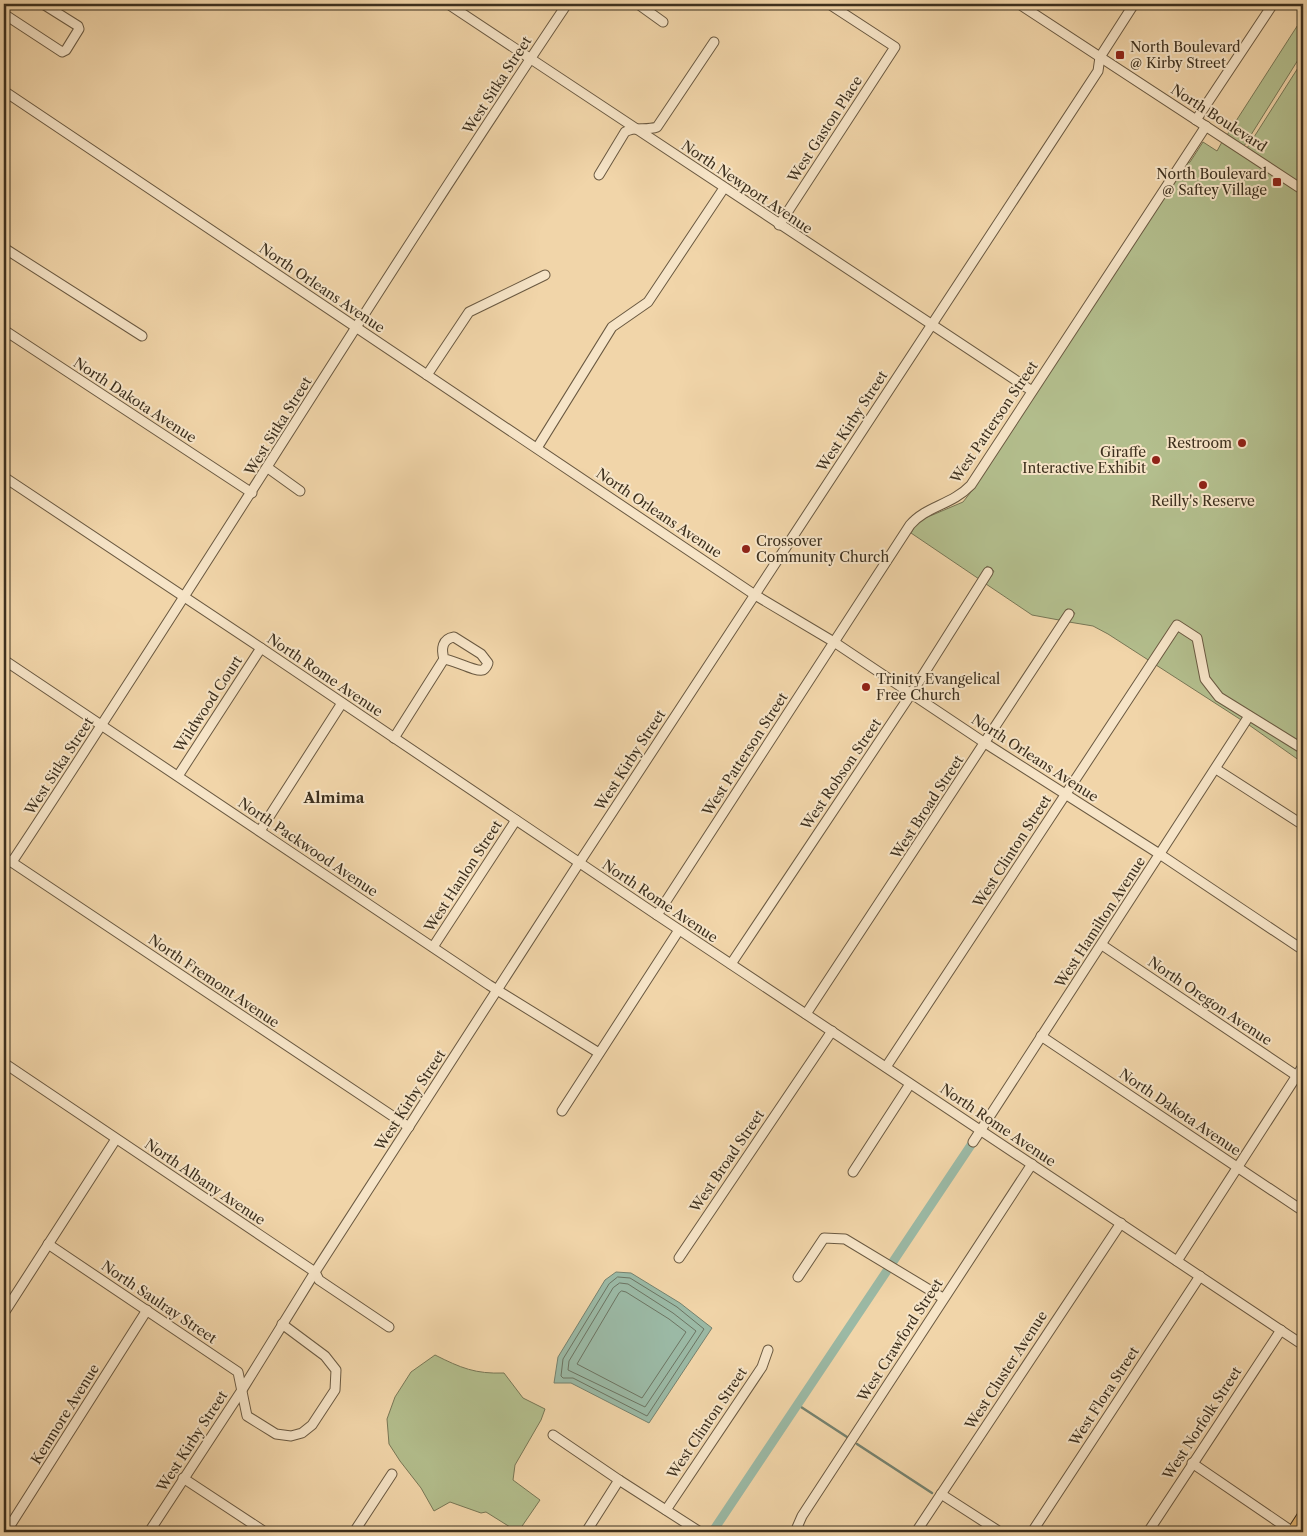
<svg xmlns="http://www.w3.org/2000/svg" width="1307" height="1536" font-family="'Libre Caslon Text',serif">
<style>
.green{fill:#b3be8d;stroke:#787756}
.water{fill:#9bb9a5;stroke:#75826f}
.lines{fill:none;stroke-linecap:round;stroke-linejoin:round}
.shore{stroke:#6c7462;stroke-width:1}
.stream{stroke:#75826f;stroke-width:2.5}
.canal{stroke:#9bb9a5;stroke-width:9}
.minor-casing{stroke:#6a5941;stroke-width:11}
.major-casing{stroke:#3d301e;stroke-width:12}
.minor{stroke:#f6e4c7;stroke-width:9}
.major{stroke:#e8ba74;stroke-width:10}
.poi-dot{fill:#8f2418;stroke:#f6e4c7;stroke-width:2}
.labels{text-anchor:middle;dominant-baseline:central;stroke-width:4;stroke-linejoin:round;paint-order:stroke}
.poi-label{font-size:14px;fill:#3d301e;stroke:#f6e4c7;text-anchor:start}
.street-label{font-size:14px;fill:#3d301e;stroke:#f6e4c7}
.neighbourhood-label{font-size:15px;font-weight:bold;fill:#3d301e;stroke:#f6e4c7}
</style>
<rect width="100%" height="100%" fill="#f1d5a9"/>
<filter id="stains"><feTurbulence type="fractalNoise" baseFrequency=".004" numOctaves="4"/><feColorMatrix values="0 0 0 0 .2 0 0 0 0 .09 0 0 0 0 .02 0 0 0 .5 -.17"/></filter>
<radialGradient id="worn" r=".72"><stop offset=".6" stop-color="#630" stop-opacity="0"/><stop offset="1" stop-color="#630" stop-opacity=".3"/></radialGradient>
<g class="green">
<polygon points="1303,17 1303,52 1244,146 1227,135"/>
<polygon points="1303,60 1303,185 1247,148"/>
<polygon points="1203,142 1217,151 1222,142 1303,195 1303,763 1249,725 1108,634 1093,626 1069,622 1075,613 1067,609 1059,620 1032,615 986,584 994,571 987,566 979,579 911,533 917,523 923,519 963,502 974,488 1187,163 1190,162"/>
<path d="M435,1355C461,1368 475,1374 504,1373L523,1398L545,1409L541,1420L515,1465L513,1480L540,1500L518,1532L486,1512L481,1513L450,1502L434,1511L421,1488L400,1461L389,1444L387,1419L395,1397L411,1372Z"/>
</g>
<polygon class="water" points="616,1272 631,1273 680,1303 712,1328 649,1423 571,1383 554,1383 558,1357 605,1280"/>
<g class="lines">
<g class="shore">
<polygon points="618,1277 630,1278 677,1307 704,1329 647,1416 573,1378 563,1378 561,1376 563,1359 609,1284"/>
<polygon points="620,1283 628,1284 673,1313 696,1331 645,1407 568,1370 569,1361 613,1288"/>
<polygon points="622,1291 626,1292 669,1319 686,1332 642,1398 577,1364 619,1293"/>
</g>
<g class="stream">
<polyline points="798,1405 847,1437"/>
<polyline points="857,1444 932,1493"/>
</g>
<polyline class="canal" points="715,1528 973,1142"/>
<g class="minor-casing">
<g id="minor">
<polyline points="448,4 1032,391"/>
<polyline points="638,4 663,22"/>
<polyline points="1019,4 1303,190"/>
<polyline points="4,14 62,52 66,50 79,29 78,26 43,4"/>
<polyline points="4,91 755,595 834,642 985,743 1161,855 1303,950"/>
<polyline points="1196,120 1273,4"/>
<path d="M599,175L625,132C634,126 646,131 657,127L714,42"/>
<polyline points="779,225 895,47 829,4"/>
<polyline points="4,248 142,336"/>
<polyline points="4,330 252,493"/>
<polyline points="427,375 469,312 545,275"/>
<polyline points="537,448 612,327 648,302 724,188"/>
<polyline points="268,468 300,491"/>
<polyline points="4,477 261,648 657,915 1303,1345"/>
<path d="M454,637L481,654L488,663C487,666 486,668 483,670C475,672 454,660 444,659C441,649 442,639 454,637Z"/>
<polyline points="4,660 489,985 599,1053"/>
<polyline points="394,738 444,659"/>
<polyline points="1216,769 1303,825"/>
<polyline points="178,776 261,648"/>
<polyline points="260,831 342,703"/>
<polyline points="4,857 409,1127"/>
<path d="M12,862C200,578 377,287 567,4"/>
<path d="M657,915L910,525C926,506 952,505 971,485L1206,126"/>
<polyline points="1102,945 1303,1080"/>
<polyline points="433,947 516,820"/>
<polyline points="731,964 911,694 988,572"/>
<polyline points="806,1014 1069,614"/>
<polyline points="1041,1036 1303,1211"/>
<polyline points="4,1063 315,1272 319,1280 389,1327"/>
<polyline points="886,1067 1177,625 1197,638 1205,679 1219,697 1303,749"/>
<polyline points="562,1111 679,930"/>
<polyline points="973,1142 1249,716"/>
<polyline points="853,1172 910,1084"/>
<polyline points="48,1244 238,1372 247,1416 276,1434 291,1436 302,1433 312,1425 335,1390 336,1370 325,1356 282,1324"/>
<polyline points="679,1258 832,1031"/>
<polyline points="1177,1261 1303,1066"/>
<polyline points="798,1277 824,1238 845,1239 943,1298"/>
<polyline points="4,1313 116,1139"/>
<polyline points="553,1435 619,1480 700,1532"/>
<polyline points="1192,1463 1293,1532"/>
<polyline points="183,1478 265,1532"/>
<polyline points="941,1494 1000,1532"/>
<polyline points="666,1510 762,1367 768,1350"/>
<polyline points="6,1532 147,1310"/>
<polyline points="149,1532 242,1390 315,1272 579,863 1098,71 1100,57 1134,4"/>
<polyline points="354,1532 392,1474"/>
<polyline points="586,1532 619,1480"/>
<polyline points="795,1532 802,1516 1032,1164"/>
<polyline points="916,1532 1121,1223"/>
<polyline points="1032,1532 1200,1276"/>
<polyline points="1148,1532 1281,1330"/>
</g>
</g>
<g class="major-casing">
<polyline id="major" points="1292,1532 1303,1515"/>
</g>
<use href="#minor" class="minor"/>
<use href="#major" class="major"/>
</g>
<g class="poi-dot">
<rect x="1115" y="50" width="10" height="10" rx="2.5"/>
<rect x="1272" y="177" width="10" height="10" rx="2.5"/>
<circle cx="1242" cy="443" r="5"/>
<circle cx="1156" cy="460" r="5"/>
<circle cx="1203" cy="485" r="5"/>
<circle cx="746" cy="549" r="5"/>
<circle cx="866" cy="687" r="5"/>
</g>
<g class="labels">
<g class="poi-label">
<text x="1130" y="47">North Boulevard<tspan x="1130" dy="16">@ Kirby Street</tspan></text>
<text x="1267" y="174" text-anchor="end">North Boulevard<tspan x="1267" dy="16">@ Saftey Village</tspan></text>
<text x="1232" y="443" text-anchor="end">Restroom</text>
<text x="1146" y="452" text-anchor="end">Giraffe<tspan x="1146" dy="16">Interactive Exhibit</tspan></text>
<text x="1203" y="501" text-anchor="middle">Reilly's Reserve</text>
<text x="756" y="541">Crossover<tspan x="756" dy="16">Community Church</tspan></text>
<text x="876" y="679">Trinity Evangelical<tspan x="876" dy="16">Free Church</tspan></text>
</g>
<g class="street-label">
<text transform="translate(497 85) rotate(-57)">West Sitka Street</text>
<text transform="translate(1219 118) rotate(33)">North Boulevard</text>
<text transform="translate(825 129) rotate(-57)">West Gaston Place</text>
<text transform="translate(747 187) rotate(34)">North Newport Avenue</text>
<text transform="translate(322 288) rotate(34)">North Orleans Avenue</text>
<text transform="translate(135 400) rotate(33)">North Dakota Avenue</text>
<text transform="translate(852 421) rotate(-57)">West Kirby Street</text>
<text transform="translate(994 422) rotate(-56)">West Patterson Street</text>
<text transform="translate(278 426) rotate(-58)">West Sitka Street</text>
<text transform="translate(659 513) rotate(34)">North Orleans Avenue</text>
<text transform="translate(325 675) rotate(34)">North Rome Avenue</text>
<text transform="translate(208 704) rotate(-57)">Wildwood Court</text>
<text transform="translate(745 754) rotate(-57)">West Patterson Street</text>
<text transform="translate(1035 758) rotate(33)">North Orleans Avenue</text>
<text transform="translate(630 760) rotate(-57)">West Kirby Street</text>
<text transform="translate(59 766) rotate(-57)">West Sitka Street</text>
<text transform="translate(841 774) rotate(-56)">West Robson Street</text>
<text transform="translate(927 807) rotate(-57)">West Broad Street</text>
<text transform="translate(308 847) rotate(34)">North Packwood Avenue</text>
<text transform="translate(1012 851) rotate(-57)">West Clinton Street</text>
<text transform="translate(463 876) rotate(-57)">West Hanlon Street</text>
<text transform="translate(660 901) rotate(34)">North Rome Avenue</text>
<text transform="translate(1100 922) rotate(-57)">West Hamilton Avenue</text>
<text transform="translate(214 981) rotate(34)">North Fremont Avenue</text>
<text transform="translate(1210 1001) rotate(34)">North Oregon Avenue</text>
<text transform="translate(410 1100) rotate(-57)">West Kirby Street</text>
<text transform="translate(1180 1112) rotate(34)">North Dakota Avenue</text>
<text transform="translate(998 1125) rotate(34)">North Rome Avenue</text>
<text transform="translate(727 1161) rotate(-56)">West Broad Street</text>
<text transform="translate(205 1182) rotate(34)">North Albany Avenue</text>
<text transform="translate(159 1302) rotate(34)">North Saulray Street</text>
<text transform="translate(900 1340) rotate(-57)">West Crawford Street</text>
<text transform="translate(1006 1370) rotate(-57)">West Cluster Avenue</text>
<text transform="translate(1104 1396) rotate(-57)">West Flora Street</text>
<text transform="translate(65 1414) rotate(-58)">Kenmore Avenue</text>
<text transform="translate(707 1423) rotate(-56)">West Clinton Street</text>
<text transform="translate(1202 1423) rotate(-57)">West Norfolk Street</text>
<text transform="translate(192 1441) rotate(-57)">West Kirby Street</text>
</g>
<g class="neighbourhood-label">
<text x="334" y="797">Almima</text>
</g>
</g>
<rect width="1307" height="1536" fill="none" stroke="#f1d5a9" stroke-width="20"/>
<rect x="5" y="5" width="1297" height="1526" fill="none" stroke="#3d301e" stroke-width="2.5"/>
<rect x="10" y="10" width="1287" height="1516" fill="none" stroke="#3d301e"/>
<rect width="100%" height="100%" filter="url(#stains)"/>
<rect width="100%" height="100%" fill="url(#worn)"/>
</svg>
